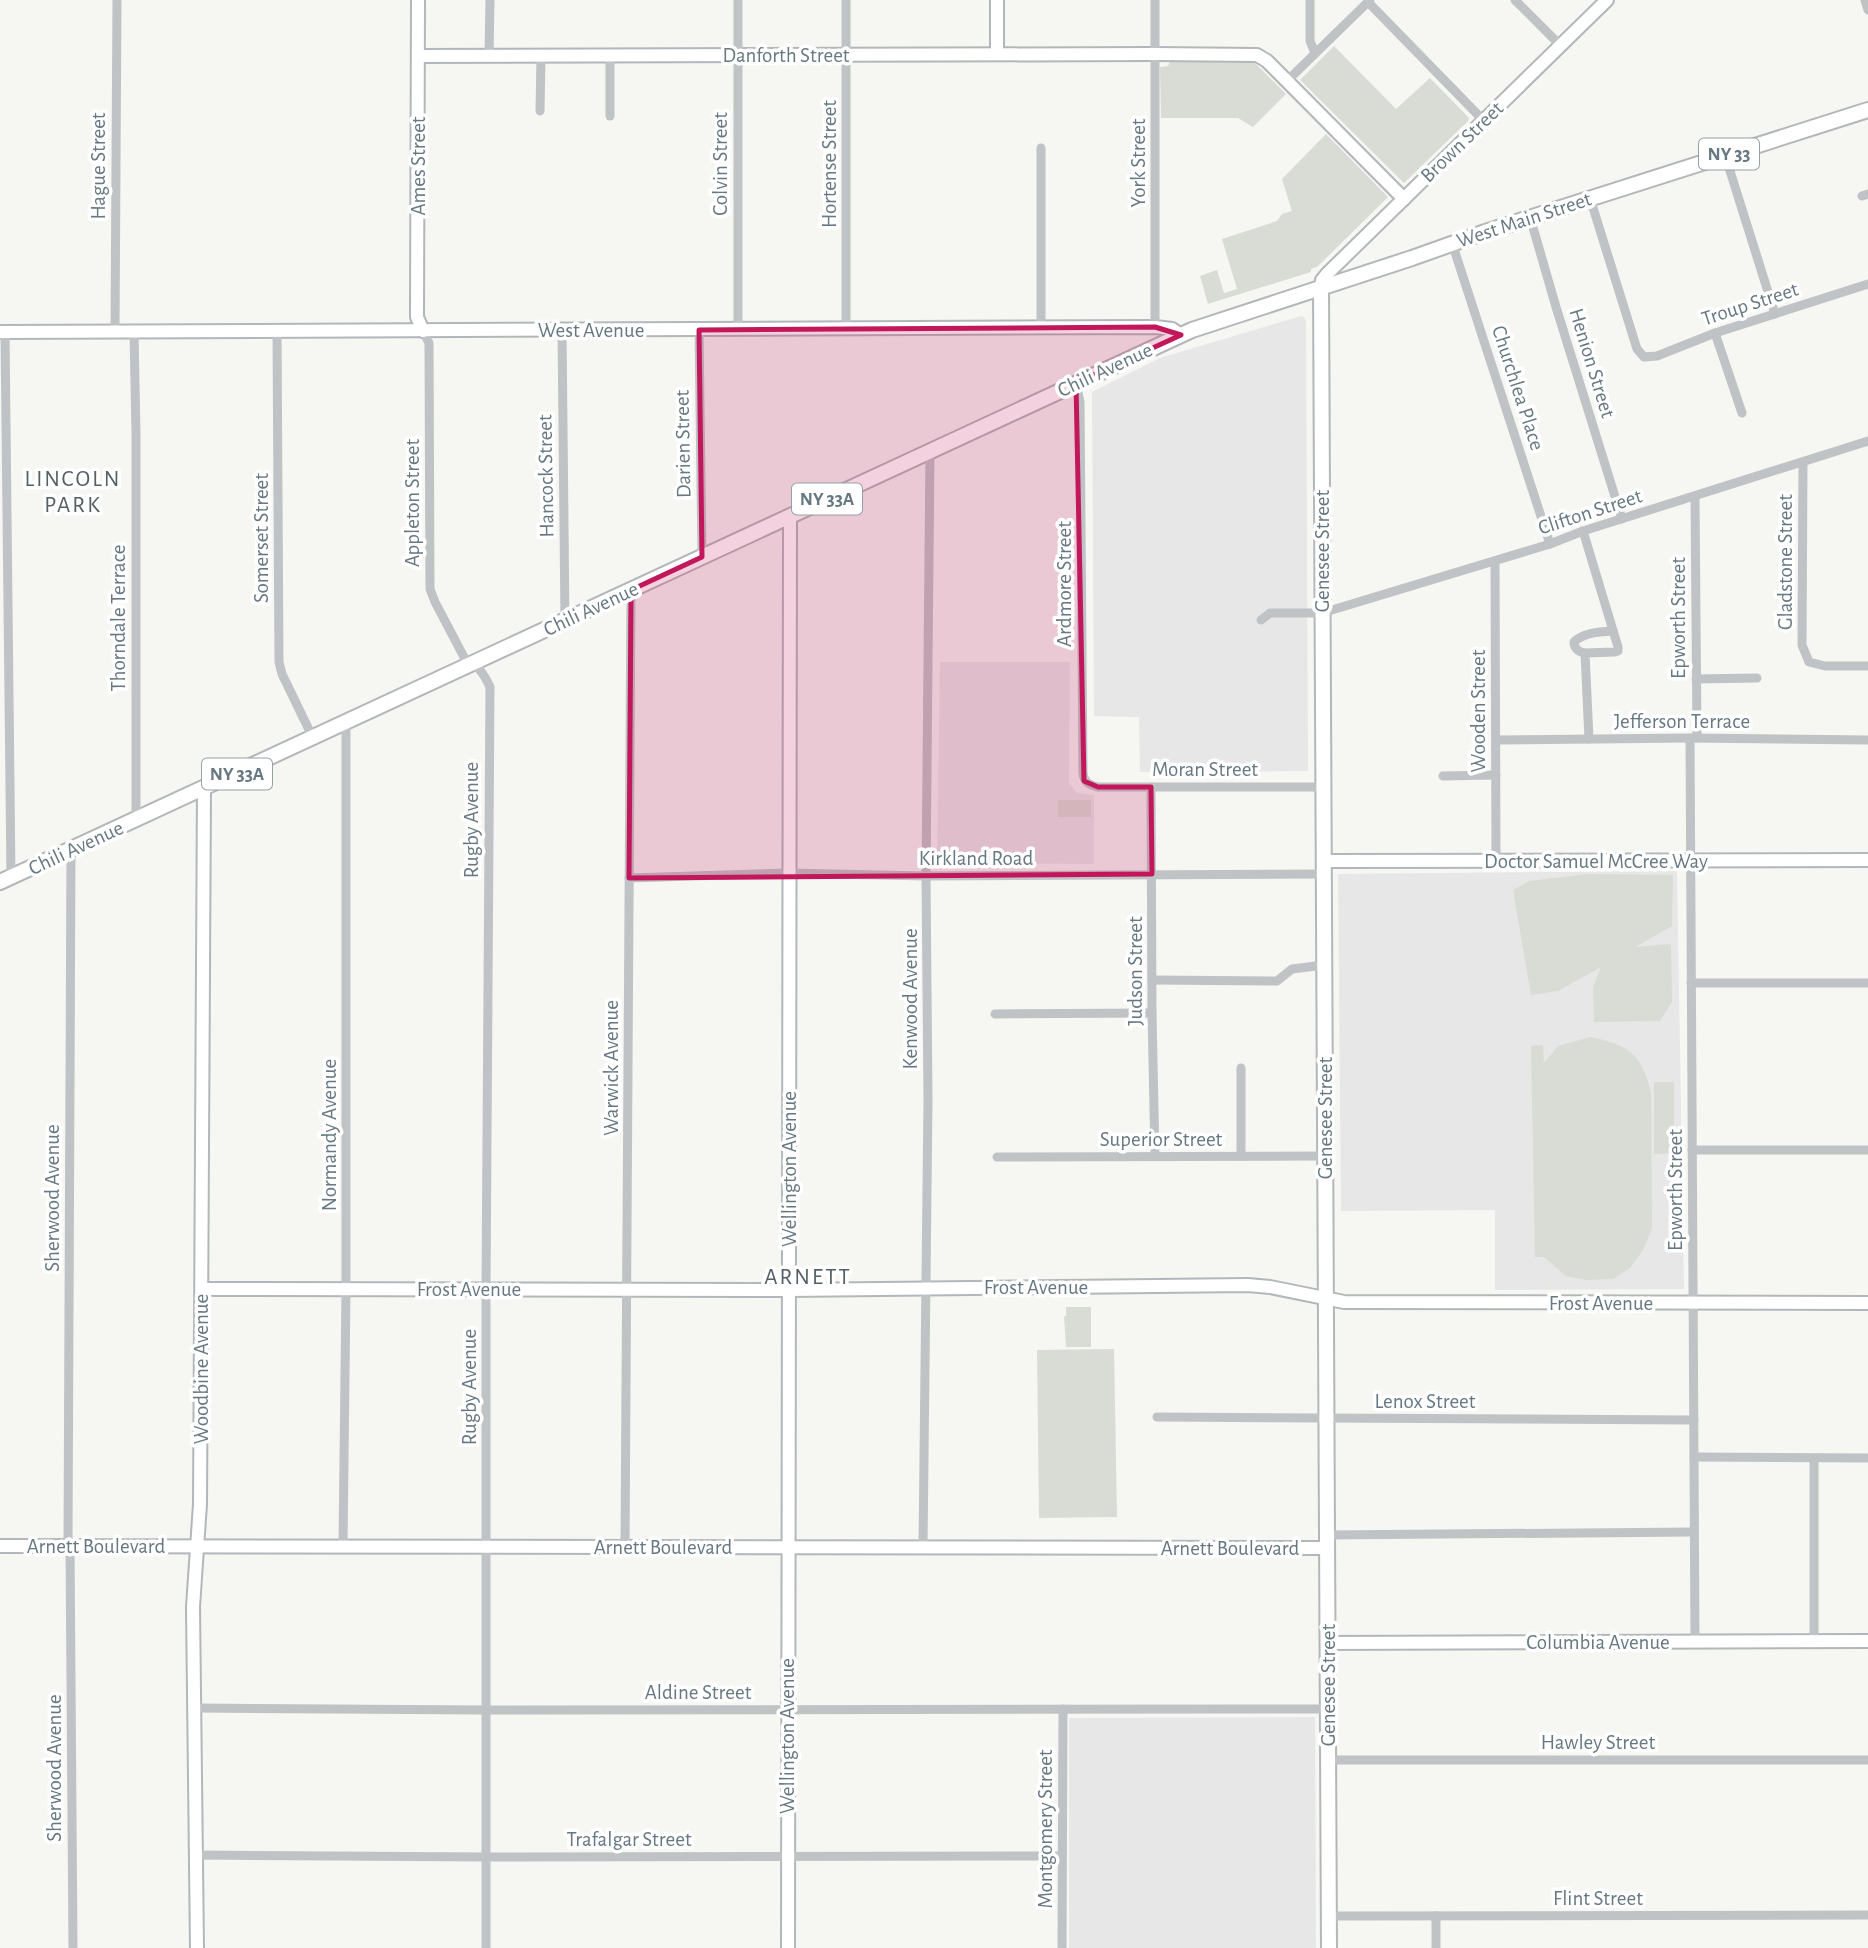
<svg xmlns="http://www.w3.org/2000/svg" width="1868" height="1948" font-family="'Alegreya Sans',sans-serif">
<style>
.built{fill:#e6e7e6}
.green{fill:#d8dcd4}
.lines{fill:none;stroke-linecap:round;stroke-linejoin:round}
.secondary-casing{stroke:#b2b7bb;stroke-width:16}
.primary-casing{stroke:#b3b7ba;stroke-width:18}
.street{stroke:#bfc3c6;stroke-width:9}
.secondary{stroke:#fff;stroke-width:12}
.primary{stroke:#fff;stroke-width:14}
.marked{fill:#c2185b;fill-opacity:0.2;stroke:#c2185b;stroke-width:5;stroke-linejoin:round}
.labels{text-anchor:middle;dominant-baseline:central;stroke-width:7;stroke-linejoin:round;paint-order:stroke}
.shield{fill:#fff;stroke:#95a0a8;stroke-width:2}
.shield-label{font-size:19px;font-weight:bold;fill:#677882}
.street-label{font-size:21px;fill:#677882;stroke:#fff}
.neighbourhood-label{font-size:23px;letter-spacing:2px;fill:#546067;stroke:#fff}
</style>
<rect width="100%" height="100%" fill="#f6f6f3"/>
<g class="built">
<polygon points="1301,316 1304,317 1306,321 1308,771 1140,772 1139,717 1094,716 1092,392 1160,358"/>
<polygon points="940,662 1070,662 1069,783 1077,793 1094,795 1094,864 937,863"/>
<polygon points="1677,871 1684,1289 1495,1290 1495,1210 1341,1211 1338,874"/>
<polygon points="1315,1717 1316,1948 1069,1948 1069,1718"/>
</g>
<g class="green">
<polygon points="1334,46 1396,109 1430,78 1469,118 1468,121 1404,183 1300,80"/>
<polygon points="1170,61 1253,61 1286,94 1253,127 1238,118 1161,118 1160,67 1168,66"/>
<polygon points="1326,134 1388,197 1318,266 1311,269 1311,272 1208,304 1200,276 1217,270 1224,293 1237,289 1222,239 1277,221 1282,214 1292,211 1282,179"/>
<rect x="1058" y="800" width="33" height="17"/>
<polygon points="1588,874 1673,875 1672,926 1635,947 1671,944 1672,1002 1660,1021 1594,1022 1593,987 1601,967 1558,991 1531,995 1513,890 1529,881"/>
<path d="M1590,1037C1628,1045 1642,1053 1651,1093L1652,1228L1643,1250L1630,1268L1613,1279L1585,1280L1566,1276L1544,1257H1535L1531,1046L1543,1045L1544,1063L1558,1046Z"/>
<polygon points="1654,1082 1674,1082 1674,1153 1654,1154"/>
<polygon points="1066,1307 1091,1307 1091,1347 1066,1347 1064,1316 1066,1316"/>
<polygon points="1114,1349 1117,1517 1039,1518 1037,1350"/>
</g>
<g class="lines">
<g class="secondary-casing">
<g id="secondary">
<polyline points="418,0 417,317 423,331"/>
<polyline points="997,0 997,54"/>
<polyline points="418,56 1155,54 1257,55 1267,61 1404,199"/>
<polyline points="1321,287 1322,280 1327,274 1607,0"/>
<polyline points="0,332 1155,327 1172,329 1181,335"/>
<polyline points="1324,861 1868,860"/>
<polyline points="202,1289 789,1290 1248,1285 1270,1287 1344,1302 1868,1303"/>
<polyline points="0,1546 1327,1548"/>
<polyline points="1327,1643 1868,1641"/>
<polyline points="197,1948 193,1607 200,1504 204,789"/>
<polyline points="788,1948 790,516"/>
</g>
</g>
<g class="primary-casing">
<g id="primary">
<polyline points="1321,287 1329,1948"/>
<polyline points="0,882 1192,330 1412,258 1485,232 1868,110"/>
</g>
</g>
<g class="street">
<polyline points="846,0 846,328"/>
<polyline points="1155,0 1155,327"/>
<polyline points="1310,0 1310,41 1315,53"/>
<polyline points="1515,0 1560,45"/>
<polyline points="1865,0 1868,10"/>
<polyline points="1368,2 1484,121"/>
<polyline points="610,55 610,116"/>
<polyline points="489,56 490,0"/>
<polyline points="1287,81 1370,0"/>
<polyline points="540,111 541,56"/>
<polyline points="1725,155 1775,314"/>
<polyline points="1862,196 1868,194"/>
<polyline points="1590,198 1637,349 1644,357 1657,356 1715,333 1868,284"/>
<polyline points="1530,217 1556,307 1622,519"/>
<polyline points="1452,243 1550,544"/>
<polyline points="1041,328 1041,148"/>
<polyline points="738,329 738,0"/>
<polyline points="562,330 565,621"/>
<polyline points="699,330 702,557"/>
<polyline points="277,331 279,662 282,674 313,738"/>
<path d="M423,331L429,343L430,589L435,602L465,659C478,665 484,674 490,687L486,1289V1948"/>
<polyline points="5,332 11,878"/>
<polyline points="115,332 117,0"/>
<polyline points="134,332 136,434 136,820"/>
<polyline points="1715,333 1742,413"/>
<path d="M1076,383L1080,402L1083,773C1084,782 1089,785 1098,787H1323"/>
<polyline points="1803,462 1802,645 1809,662 1825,666 1868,666"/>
<polyline points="1695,497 1697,738"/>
<polyline points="1583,531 1618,647 1618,651 1615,652 1585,653 1589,739"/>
<polyline points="1495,561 1496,861"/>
<polyline points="1261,620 1270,613 1322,613 1550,544 1583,531 1868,441"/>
<path d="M1585,653C1578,652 1574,648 1574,642C1584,632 1600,632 1613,631"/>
<polyline points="1696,679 1757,678"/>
<polyline points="1690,738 1695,1642"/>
<polyline points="1496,740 1690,738 1868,740"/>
<polyline points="1443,776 1496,775"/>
<polyline points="1151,787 1152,1013 1155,1156"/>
<polyline points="629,878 788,873 926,876 1324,874"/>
<polyline points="1152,980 1277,981 1292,969 1324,965"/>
<polyline points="1691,983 1868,983"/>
<polyline points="995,1014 1152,1013"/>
<polyline points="1241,1068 1241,1156"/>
<polyline points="1692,1150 1868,1150"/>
<polyline points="997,1157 1325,1156"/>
<polyline points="1157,1417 1694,1420"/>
<polyline points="1694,1457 1868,1458"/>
<polyline points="1327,1535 1694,1532"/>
<polyline points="68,1546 71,850"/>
<polyline points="70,1546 73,1948"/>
<polyline points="343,1546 346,1289 346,723"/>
<polyline points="625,1547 631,590"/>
<polyline points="923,1547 928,1100 926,876 930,451"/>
<polyline points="1814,1642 1814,1458"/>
<polyline points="195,1708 486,1710 1328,1709"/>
<polyline points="1328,1760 1868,1760"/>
<polyline points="196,1855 486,1857 1061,1856"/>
<polyline points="1329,1916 1868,1915"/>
<polyline points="1436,1916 1436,1948"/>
<polyline points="1062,1948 1063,1709"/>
</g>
<use href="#secondary" class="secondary"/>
<use href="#primary" class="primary"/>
</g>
<path class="marked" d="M1155,327L1181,335L1076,383L1084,781L1098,787H1151L1152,874L629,878L631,590L702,557L699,330Z"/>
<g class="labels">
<g class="shield">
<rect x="1699" y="138.5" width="60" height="31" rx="5"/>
<rect x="792" y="483.5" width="70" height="31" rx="5"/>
<rect x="202" y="758.5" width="70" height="31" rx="5"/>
</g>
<g class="shield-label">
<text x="1729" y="154">NY 33</text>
<text x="827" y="499">NY 33A</text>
<text x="237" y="774">NY 33A</text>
</g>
<g class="street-label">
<text x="786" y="55">Danforth Street</text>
<text transform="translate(1462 142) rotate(-44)">Brown Street</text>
<text transform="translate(1138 163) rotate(-90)">York Street</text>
<text transform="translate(720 164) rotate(-90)">Colvin Street</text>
<text transform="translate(829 164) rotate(-90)">Hortense Street</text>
<text transform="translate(98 166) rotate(-90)">Hague Street</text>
<text transform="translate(418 166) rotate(-90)">Ames Street</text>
<text transform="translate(1524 220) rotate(-18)">West Main Street</text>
<text transform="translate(1750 304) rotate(-18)">Troup Street</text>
<text x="591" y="330">West Avenue</text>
<text transform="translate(1592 363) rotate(73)">Henion Street</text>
<text transform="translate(1105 370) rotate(-25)">Chili Avenue</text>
<text transform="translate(1518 388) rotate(72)">Churchlea Place</text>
<text transform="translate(683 444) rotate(-91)">Darien Street</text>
<text transform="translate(546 476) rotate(-91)">Hancock Street</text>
<text transform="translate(412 503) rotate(-90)">Appleton Street</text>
<text transform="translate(1590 512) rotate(-18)">Clifton Street</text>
<text transform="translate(261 538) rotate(-90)">Somerset Street</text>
<text transform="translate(1322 551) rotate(-90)">Genesee Street</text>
<text transform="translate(1785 562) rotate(-90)">Gladstone Street</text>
<text transform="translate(1064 584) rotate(-90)">Ardmore Street</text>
<text transform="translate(591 609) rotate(-25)">Chili Avenue</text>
<text transform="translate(118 618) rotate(-90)">Thorndale Terrace</text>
<text transform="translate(1678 618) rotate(-90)">Epworth Street</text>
<text transform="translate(1478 711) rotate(-90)">Wooden Street</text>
<text x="1682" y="721">Jefferson Terrace</text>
<text x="1205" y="769">Moran Street</text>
<text transform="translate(471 820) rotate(-90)">Rugby Avenue</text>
<text transform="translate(76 848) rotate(-25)">Chili Avenue</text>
<text x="976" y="858">Kirkland Road</text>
<text x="1596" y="861">Doctor Samuel McCree Way</text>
<text transform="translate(1135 971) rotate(-90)">Judson Street</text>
<text transform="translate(910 999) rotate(-90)">Kenwood Avenue</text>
<text transform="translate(611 1068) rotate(-90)">Warwick Avenue</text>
<text transform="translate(1325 1118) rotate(-90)">Genesee Street</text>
<text transform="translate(329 1135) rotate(-90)">Normandy Avenue</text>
<text x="1161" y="1139">Superior Street</text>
<text transform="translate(789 1169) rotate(-90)">Wellington Avenue</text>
<text transform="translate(1675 1190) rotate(-90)">Epworth Street</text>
<text transform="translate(52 1198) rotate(-90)">Sherwood Avenue</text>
<text x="1036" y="1287">Frost Avenue</text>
<text x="469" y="1289">Frost Avenue</text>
<text x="1601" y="1303">Frost Avenue</text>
<text transform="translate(201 1369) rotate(-90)">Woodbine Avenue</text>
<text transform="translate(469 1387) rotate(-90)">Rugby Avenue</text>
<text x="1425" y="1401">Lenox Street</text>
<text x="96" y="1546">Arnett Boulevard</text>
<text x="663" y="1547">Arnett Boulevard</text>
<text x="1230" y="1548">Arnett Boulevard</text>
<text x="1598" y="1642">Columbia Avenue</text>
<text transform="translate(1328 1685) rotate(-90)">Genesee Street</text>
<text x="698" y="1692">Aldine Street</text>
<text transform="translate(787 1736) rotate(-90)">Wellington Avenue</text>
<text x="1598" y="1742">Hawley Street</text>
<text transform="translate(54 1768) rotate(-90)">Sherwood Avenue</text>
<text transform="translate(1045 1829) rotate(-90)">Montgomery Street</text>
<text x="629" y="1839">Trafalgar Street</text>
<text x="1598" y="1898">Flint Street</text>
</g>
<g class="neighbourhood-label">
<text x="73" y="479">LINCOLN<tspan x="73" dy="26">PARK</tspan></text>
<text x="808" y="1277">ARNETT</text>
</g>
</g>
</svg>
